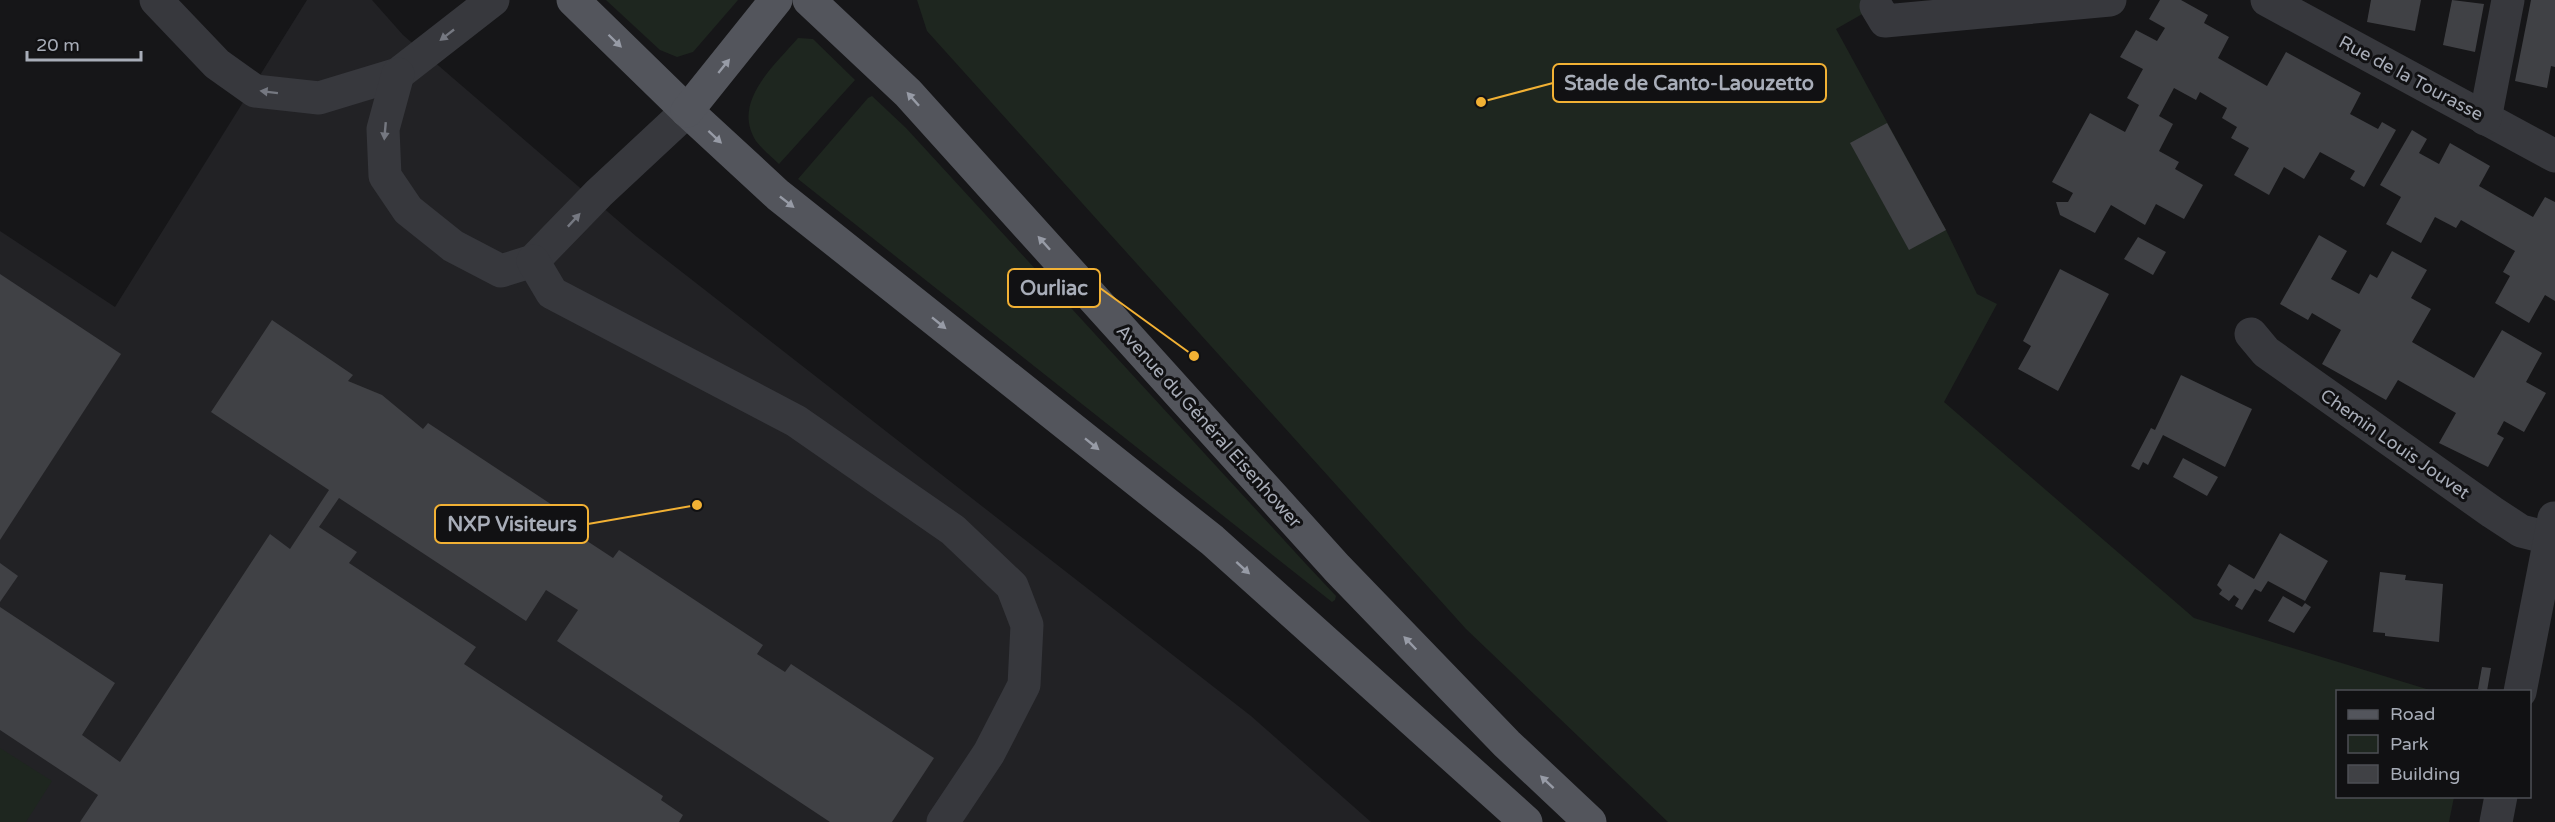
<svg xmlns="http://www.w3.org/2000/svg" width="2555" height="822" font-family="'Varela Round',sans-serif">
<style>
.built{fill:#222225}
.green{fill:#1e261f}
.building{fill:#404145}
.lines{fill:none;stroke-linecap:round;stroke-linejoin:round}
.minor{stroke:#37383d;stroke-width:33}
.major{stroke:#53555c;stroke-width:33}
.oneway{fill:#757881}
.oneway2{fill:#979ba6}
.labels{text-anchor:middle;dominant-baseline:central;stroke-width:6;stroke-linejoin:round;paint-order:stroke}
.street-label{font-size:18px;fill:#a8adb8;stroke:#111113}
.leader{fill:none;stroke:#f2b134;stroke-width:2}
.callout-dot{fill:#f2b134;stroke:#111113;stroke-width:2}
.callout{fill:#111113;stroke:#f2b134;stroke-width:2}
.callout-label{font-size:20px;text-anchor:middle;font-weight:bold;fill:#a8adb8}
</style>
<rect width="100%" height="100%" fill="#161618"/>
<polygon class="built" points="307,0 372,0 403,35 637,237 1251,716 1371,822 0,822 0,231 115,307"/>
<g class="green">
<polygon points="606,0 738,0 693,52 677,57 660,50"/>
<polygon points="917,0 1887,0 1836,29 1946,230 1977,294 1997,304 1944,402 2194,618 2433,691 2338,692 2338,796 2454,797 2449,822 1668,822 1466,629 927,31"/>
<path d="M798,38L813,39L855,80L779,164C772,157 762,149 756,141C731,102 775,65 798,38Z"/>
<polygon points="872,96 906,128 1305,563 1336,596 1335,600 1332,602 798,179 868,98"/>
<polygon points="0,748 52,781 26,822 0,822"/>
</g>
<g class="building">
<polygon points="2160,0 2181,0 2208,15 2204,23 2229,37 2218,58 2267,86 2286,52 2361,93 2350,114 2378,129 2382,122 2396,130 2364,187 2350,179 2355,171 2320,152 2304,179 2284,167 2269,195 2234,175 2249,148 2231,138 2237,127 2222,118 2227,108 2200,92 2196,100 2174,88 2159,116 2173,124 2159,151 2179,162 2175,169 2203,185 2184,219 2156,204 2145,225 2111,205 2095,233 2060,215 2056,202 2068,202 2073,193 2052,182 2090,113 2125,132 2139,105 2127,98 2143,69 2120,57 2136,30 2157,41 2165,28 2149,19"/>
<polygon points="2371,0 2421,0 2415,31 2367,22"/>
<polygon points="2452,0 2484,4 2475,52 2443,45"/>
<polygon points="2531,0 2555,0 2555,67 2551,66 2547,88 2515,81"/>
<polygon points="1887,123 1946,230 1909,250 1850,143"/>
<polygon points="2412,130 2427,139 2419,153 2439,164 2450,143 2490,166 2479,186 2533,217 2545,197 2555,202 2555,301 2545,295 2529,323 2495,303 2510,276 2503,272 2515,251 2461,220 2456,228 2435,217 2421,243 2386,224 2401,197 2380,185"/>
<polygon points="2319,235 2347,251 2331,279 2359,294 2370,274 2377,278 2392,251 2427,270 2411,298 2431,309 2412,342 2474,378 2502,330 2542,353 2526,382 2546,393 2524,432 2504,421 2497,434 2504,438 2488,467 2439,443 2456,413 2398,380 2386,400 2322,364 2341,330 2312,313 2308,320 2280,304"/>
<polygon points="2138,237 2166,252 2153,275 2124,259"/>
<polygon points="2060,269 2109,294 2058,391 2018,369 2031,346 2023,341"/>
<polygon points="0,274 121,354 0,540"/>
<polygon points="272,320 353,375 348,381 382,395 423,429 428,423 587,528 581,537 613,558 619,550 763,645 757,654 785,672 791,664 934,758 892,822 830,822 557,641 578,610 546,590 526,621 339,498 319,527 357,552 349,563 476,647 464,664 663,796 661,800 683,815 679,822 80,822 98,795 0,730 0,607 115,683 82,735 120,762 270,534 290,549 329,490 211,412"/>
<polygon points="2181,375 2252,409 2225,467 2163,435 2148,465 2143,462 2139,470 2131,466 2151,428 2155,430"/>
<polygon points="2183,458 2218,477 2207,496 2173,477"/>
<polygon points="2280,533 2328,561 2305,601 2268,581 2261,592 2255,589 2242,610 2235,606 2239,599 2234,595 2229,601 2219,594 2222,590 2217,585 2229,564 2254,579"/>
<polygon points="0,563 18,576 0,602"/>
<polygon points="2380,572 2406,575 2405,580 2443,584 2439,642 2385,636 2385,633 2373,632"/>
<polygon points="2283,596 2302,607 2305,603 2311,607 2294,633 2268,621"/>
<polygon points="2482,667 2491,668 2487,691 2478,689"/>
</g>
<g class="lines">
<g class="minor">
<polyline points="156,0 217,64 255,91 319,98 398,74 493,0"/>
<polyline points="2267,0 2555,156"/>
<polyline points="1876,6 1885,21 2110,0"/>
<polyline points="398,74 383,129 385,176 408,210 453,246 501,271 533,261 599,193 687,111"/>
<polyline points="2485,119 2508,0"/>
<polyline points="533,261 552,293 796,421 953,530 1012,586 1027,625 1024,685 989,753 943,822"/>
<polyline points="2251,334 2266,352 2492,512 2521,531 2549,538"/>
<polyline points="2520,692 2554,518"/>
<polyline points="2496,822 2501,796"/>
</g>
<g class="major">
<polyline points="573,0 687,111 778,195 1212,540 1526,822"/>
<polyline points="809,0 908,93 1337,568 1507,744 1590,822"/>
<polyline points="687,111 776,0"/>
</g>
</g>
<defs><path id="oneway-solid" d="M-6-.8H1V-3.2L6.5 0L1 3.2V.8H-6Z" transform="scale(1.5)"/></defs>
<g class="oneway">
<use href="#oneway-solid" transform="translate(447 35) rotate(142)"/>
<use href="#oneway-solid" transform="translate(269 92) rotate(-173)"/>
<use href="#oneway-solid" transform="translate(385 131) rotate(95)"/>
<use href="#oneway-solid" transform="translate(574 220) rotate(-47)"/>
</g>
<g class="oneway2">
<use href="#oneway-solid" transform="translate(615 41) rotate(44)"/>
<use href="#oneway-solid" transform="translate(724 66) rotate(-51)"/>
<use href="#oneway-solid" transform="translate(913 99) rotate(-132)"/>
<use href="#oneway-solid" transform="translate(715 137) rotate(43)"/>
<use href="#oneway-solid" transform="translate(787 202) rotate(38)"/>
<use href="#oneway-solid" transform="translate(1044 243) rotate(-132)"/>
<use href="#oneway-solid" transform="translate(939 323) rotate(39)"/>
<use href="#oneway-solid" transform="translate(1092 444) rotate(39)"/>
<use href="#oneway-solid" transform="translate(1243 568) rotate(42)"/>
<use href="#oneway-solid" transform="translate(1410 643) rotate(-134)"/>
<use href="#oneway-solid" transform="translate(1547 782) rotate(-137)"/>
</g>
<g class="labels">
<g class="street-label">
<text transform="translate(2411 78) rotate(28)">Rue de la Tourasse</text>
<text transform="translate(1209 426) rotate(48)">Avenue du Général Eisenhower</text>
<text transform="translate(2395 444) rotate(35)">Chemin Louis Jouvet</text>
</g>
</g>
<path class="leader" d="M1481 102L1553 83M1194 356L1100 288M697 505L588 524"/>
<g class="callout-dot">
<circle cx="1481" cy="102" r="6"/>
<circle cx="1194" cy="356" r="6"/>
<circle cx="697" cy="505" r="6"/>
</g>
<g class="callout">
<rect x="1553" y="64" width="273" height="38" rx="6"/>
<rect x="1008" y="269" width="92" height="38" rx="6"/>
<rect x="435" y="505" width="153" height="38" rx="6"/>
</g>
<g class="callout-label">
<text x="1689" y="90">Stade de Canto-Laouzetto</text>
<text x="1054" y="295">Ourliac</text>
<text x="512" y="531">NXP Visiteurs</text>
</g>
<rect x="2336" y="690" width="195" height="108" fill="#111113" stroke="#4d4f55" stroke-width="1.5"/>
<rect x="2348" y="710" width="30" height="9" fill="#53555c" stroke="#4d4f55" stroke-width="1.5"/>
<text x="2390" y="720" font-size="18" fill="#a8adb8">Road</text>
<rect x="2348" y="735" width="30" height="18" fill="#1e261f" stroke="#4d4f55" stroke-width="1.5"/>
<text x="2390" y="750" font-size="18" fill="#a8adb8">Park</text>
<rect x="2348" y="765" width="30" height="18" fill="#404145" stroke="#4d4f55" stroke-width="1.5"/>
<text x="2390" y="780" font-size="18" fill="#a8adb8">Building</text>
<path d="M27 51v9h114v-9" fill="none" stroke="#a8adb8" stroke-width="3"/>
<text x="36" y="51" font-size="18" fill="#a8adb8" stroke="#111113" stroke-width="4.5" paint-order="stroke">20 m</text>
</svg>
